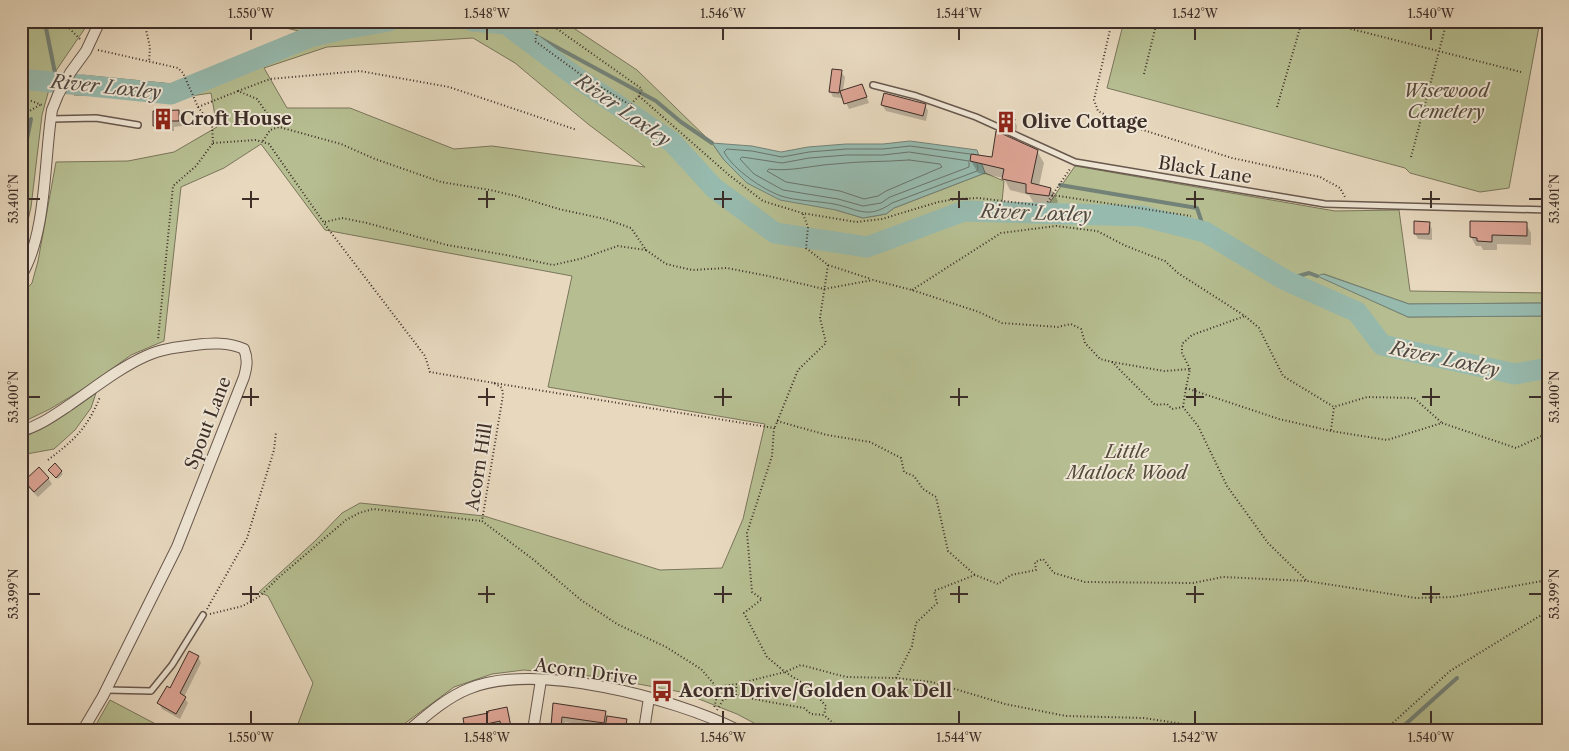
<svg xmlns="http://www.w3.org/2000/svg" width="1569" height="751" font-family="'Libre Caslon Text',serif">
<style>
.green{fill:#b6be91;stroke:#7a765c;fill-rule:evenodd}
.water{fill:#97baae;stroke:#738278}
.shadow{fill:#0003}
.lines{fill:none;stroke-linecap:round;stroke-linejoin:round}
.shore{stroke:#6a746b;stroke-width:1}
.stream{stroke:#738278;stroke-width:4}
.river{stroke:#97baae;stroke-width:21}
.building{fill:#dca494;stroke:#3d2e28}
.lane-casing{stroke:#68584e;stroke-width:8}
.street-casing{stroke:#68584e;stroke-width:12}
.path{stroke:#3d2e28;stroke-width:2;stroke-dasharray:1 2.5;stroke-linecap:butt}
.lane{stroke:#efe6d5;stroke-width:5}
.street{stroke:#efe6d5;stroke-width:10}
.ticks{fill:none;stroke:#3d2e28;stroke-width:2}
.labels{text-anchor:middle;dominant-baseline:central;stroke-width:4;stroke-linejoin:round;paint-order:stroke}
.park-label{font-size:18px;font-style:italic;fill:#554b3d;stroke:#efe6d5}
.poi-label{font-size:18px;font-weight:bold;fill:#3d2e28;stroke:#efe6d5;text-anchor:start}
.street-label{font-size:18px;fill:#3d2e28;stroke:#efe6d5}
.water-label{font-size:19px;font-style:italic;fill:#4f4a43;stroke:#efe6d5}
.neatline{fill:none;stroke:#3d2e28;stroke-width:2}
.ticks-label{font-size:12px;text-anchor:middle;fill:#3d2e28}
</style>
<rect width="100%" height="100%" fill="#e7d8be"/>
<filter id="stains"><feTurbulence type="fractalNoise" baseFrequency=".004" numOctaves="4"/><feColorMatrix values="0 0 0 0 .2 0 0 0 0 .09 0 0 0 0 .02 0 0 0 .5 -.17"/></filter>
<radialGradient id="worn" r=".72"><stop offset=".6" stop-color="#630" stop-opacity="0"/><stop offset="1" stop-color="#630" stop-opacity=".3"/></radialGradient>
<g class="green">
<polygon points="21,21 90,21 53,75 42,115 31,207 21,251"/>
<path d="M256,21H563L637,70L712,143L724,160L836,210L863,218L886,214L894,208L985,173L1004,181L1002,202L1046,208L1075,166L1335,211L1399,210L1410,291L1548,293V303L1409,304L1324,274L1318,276L1408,317L1548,316V730H767L737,714L681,692L601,677L524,670L492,674L454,687L396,730H292L298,724L313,683L268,596L259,592L315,541L342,513L360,503L484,516L660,570L722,568L743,519L765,424L548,387L572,276L325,230L261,144L224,168L181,187L164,341L131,355L85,388L50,409L21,423V295L32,283L38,261L56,162L128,161L174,152L217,127L211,93L184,97L74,95L82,75L173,84L303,32ZM473,38L515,63L588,124L645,167L492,146L454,149L350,108H287L264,68L327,47Z"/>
<polygon points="1124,21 1540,21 1509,188 1480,192 1410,173 1405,168 1107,88"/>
<polygon points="96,393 91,408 75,430 54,449 21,455 21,437 27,436 56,419"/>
<polygon points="110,700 167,730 93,730"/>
</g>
<g class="water">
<polygon points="910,141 977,150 985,173 894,208 886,214 863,218 836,210 780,200 747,183 724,160 712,143 752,146 781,152 808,147 846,144 883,144"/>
<polygon points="1323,274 1409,304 1548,303 1548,316 1408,317 1317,276"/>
</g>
<g class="shadow">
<polygon points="841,72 845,77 843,91 862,85 869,103 849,109 842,94 842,98 833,97 830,91"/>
<polygon points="882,105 925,105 928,111 926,121 886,111"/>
<polygon points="178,111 181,117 182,126 174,127 174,131 157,131 154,125"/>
<polygon points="1014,120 1017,126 1016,134 1002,128 999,122"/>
<polygon points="1037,151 1044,163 1039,186 1051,189 1058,201 1055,208 1035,205 1029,195 1010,190 1004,178 978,173 971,161"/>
<polygon points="1429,223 1432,229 1432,240 1418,239 1415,233"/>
<polygon points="1526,224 1531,233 1531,245 1497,244 1497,250 1483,250 1481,246 1476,246 1471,237"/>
<polygon points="55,465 63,474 58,479 51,472"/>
<polygon points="48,478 52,484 38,497 28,487 25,482"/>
<polygon points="198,657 201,663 184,697 188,703 180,719 162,709 159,703"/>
<polygon points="555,704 605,712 608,717 626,720 629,726 628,730 607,730 607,728 565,722 564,730 555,730 552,725"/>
<polygon points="506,709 509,714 512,730 467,730"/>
</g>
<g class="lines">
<g class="shore">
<path d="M970,154L910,146L883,149H846L809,152L782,157L752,151L727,149L724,152C734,170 762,189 781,196C796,201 818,201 834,204C859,209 867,220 892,203L977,171L978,168L977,164"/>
<path d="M909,160L940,164L942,167L886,191L878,196L864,199L840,191L786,182L767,171L769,169C790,172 814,165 835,164C860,161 884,162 909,160Z"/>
<polyline points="969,161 909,152 883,155 847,155 809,158 782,163 742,157 740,159 754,174 783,190 838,199 863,206 881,203 890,197 969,167 969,162"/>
</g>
<g class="stream">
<polyline points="27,21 46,28 57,83"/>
<polyline points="524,38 536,36 656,101 681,122 712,143"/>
<polyline points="21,168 31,119"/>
<polyline points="1060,185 1197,208 1205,232"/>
<polyline points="1285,280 1309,273 1317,276"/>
<polyline points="1399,730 1457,678"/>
</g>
<g class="river">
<polyline points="472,21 506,24 576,77 672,142 714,188 775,233 867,247 964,211 1142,216 1205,232 1285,280 1357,312 1382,345 1515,374 1548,368"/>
<polyline points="21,79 171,94 310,37 344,29 389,21"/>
</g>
</g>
<g class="building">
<polygon points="832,69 842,70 839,93 829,92"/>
<polygon points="862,84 867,97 844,104 840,91"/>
<polygon points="884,93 926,104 923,116 881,105"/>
<polygon points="179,110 179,121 171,121 171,125 153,126 153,111"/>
<polygon points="999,115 1015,119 1013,129 998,122"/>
<polygon points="996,131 1038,150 1031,183 1051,188 1049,196 1026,193 1026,184 1002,179 1004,169 970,161 971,154 992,157"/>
<polygon points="1414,221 1430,222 1429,234 1414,234"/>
<polygon points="1470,221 1527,222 1527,236 1492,235 1492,242 1477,241 1477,238 1470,237"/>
<polygon points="55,463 62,471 56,478 48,470"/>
<polygon points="39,467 49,478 34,492 24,481"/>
<polygon points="189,651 199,656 180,693 186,697 176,714 157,703 167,686 170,688"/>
<polygon points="553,703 606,711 604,723 562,717 561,727 551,726"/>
<polygon points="507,707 511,727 501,729 500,721 478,726 478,730 465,730 463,718 488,713 488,711"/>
<polygon points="607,716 627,719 625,730 605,728"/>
</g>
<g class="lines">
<g class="lane-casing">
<g id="lane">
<polyline points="873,85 916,96 976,117 1075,162 1325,204 1548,210"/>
<polyline points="51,119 96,118 138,125"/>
<polyline points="107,690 151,691 172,665 203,615"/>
</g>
</g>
<g class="street-casing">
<g id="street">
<path d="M21,276C47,234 44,159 52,110L58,95L70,73L86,51L100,21"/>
<path d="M21,431C39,426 53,416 68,406C93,389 119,368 146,356C161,349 178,347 195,345C212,343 228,342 244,349C248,359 247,366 244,377L177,547L103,696L83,730"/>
<path d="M409,730C427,715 446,698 468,689C535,661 674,698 738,730"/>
<polyline points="533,730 541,680"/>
<polyline points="644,730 649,698"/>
</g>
</g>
<g class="path">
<polyline points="62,21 80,39"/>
<polyline points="144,21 150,47 149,62"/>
<polyline points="540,21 535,41 580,74 630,105 639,96 642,89 546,21"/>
<polyline points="1112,21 1094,100 1098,111 1121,123 1232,158 1320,177 1340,188 1345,197"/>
<polyline points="1320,21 1521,72"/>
<polyline points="98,50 178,68 183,73 198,107 212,125 213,143 196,166 173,186 158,340"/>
<polyline points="1144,74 1157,21"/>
<polyline points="238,91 270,79 360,71 449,87 577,130"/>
<polyline points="639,96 729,175 763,201 802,213 856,222 882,219 938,202 956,199 978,198 1045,206 1070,169"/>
<polyline points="21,97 42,105"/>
<polyline points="198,107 238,91 257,99 273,122 279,127 341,144 375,159 441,182 490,190 516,196 559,209 605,219 631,228 646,250 666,264 692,270 727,268 768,276 824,289 873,280 912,290 979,312 1002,323 1058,327 1071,324 1081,329 1085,343 1100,359 1112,362 1155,405 1167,404 1172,409 1183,407 1198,426 1227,486 1268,543 1307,581"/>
<polyline points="1277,107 1302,21"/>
<polyline points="21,116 40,105"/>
<polyline points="263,141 270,130 279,127"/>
<polyline points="213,143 256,140 269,144 329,230 425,356 430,372 494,383 502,388 503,395 482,521"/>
<polyline points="1411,157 1447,21"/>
<polyline points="1052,195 1191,216"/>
<polyline points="803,214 808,227 806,248 828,265 871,279"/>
<polyline points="325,222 342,218 367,223 447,245 506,255 553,265 580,259 618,246 646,250"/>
<polyline points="912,290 1001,233 1056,226 1097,231 1126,246 1165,261 1178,273 1245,316 1259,328 1283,376 1334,407 1367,397 1414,398 1442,423"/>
<polyline points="1112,362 1164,371 1190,369 1186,388 1279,419 1331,431 1387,440 1442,423 1516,448 1548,433"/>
<polyline points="1190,369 1182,353 1182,344 1192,335 1245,316"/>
<polyline points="494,383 774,428 772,456 747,533 752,592 762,599 744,613 767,657 785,672 809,687 826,706 824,715"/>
<polyline points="1183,407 1186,388"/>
<polyline points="777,421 827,435 870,442 901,458 904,472 914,476 923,489 936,497 948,551 975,575"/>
<polyline points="775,427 798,370 826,343 820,318 828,265"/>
<polyline points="1331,430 1334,407"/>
<path d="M48,460C74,440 87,429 100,397"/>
<polyline points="482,521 534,560 581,600 617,624 666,647 701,669 714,684 717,696 714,708"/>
<polyline points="207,609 247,538 274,450 276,432"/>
<polyline points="210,614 243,606 260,596 278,578 346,520 359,513 373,509 482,521"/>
<polyline points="896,678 912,646 916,623 937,603 934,591 975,575 998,584 1011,575 1036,570 1035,562 1043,559 1054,573 1085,582 1193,583 1223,577 1307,581 1416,598 1452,597 1548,580"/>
<polyline points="715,687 737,684 785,672 801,665 846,677 896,678 932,682 1005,704 1066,716 1144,718 1222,730"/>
<polyline points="736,695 736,689 737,685"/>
<polyline points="717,710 723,700 736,695 764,701 804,708 811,714 824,715 841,730"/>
<polyline points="1385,730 1450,671 1548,611"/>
</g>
<use href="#lane" class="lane"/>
<use href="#street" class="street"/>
</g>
<path class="ticks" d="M251,28V40M487,28V40M723,28V40M959,28V40M1195,28V40M1431,28V40M251,191V208M487,191V208M723,191V208M959,191V208M1195,191V208M1431,191V208M28,199H40M242,199H259M478,199H495M714,199H732M950,199H968M1186,199H1204M1422,199H1440M1529,199H1542M251,388V406M487,388V406M723,388V406M959,388V406M1195,388V406M1431,388V406M28,397H40M242,397H259M478,397H495M714,397H732M950,397H968M1186,397H1204M1422,397H1440M1529,397H1542M251,586V603M487,586V603M723,586V603M959,586V603M1195,586V603M1431,586V603M28,594H40M242,594H259M478,594H495M714,594H732M950,594H968M1186,594H1204M1422,594H1440M1529,594H1542M251,711V724M487,711V724M723,711V724M959,711V724M1195,711V724M1431,711V724"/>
<defs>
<g id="building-bare" transform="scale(1.725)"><path d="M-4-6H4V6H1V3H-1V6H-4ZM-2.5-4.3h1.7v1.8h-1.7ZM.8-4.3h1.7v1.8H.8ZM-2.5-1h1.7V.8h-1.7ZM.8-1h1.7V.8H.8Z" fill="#8f2418" stroke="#efe6d5" stroke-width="2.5" paint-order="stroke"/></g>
<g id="bus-bare" transform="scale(1.725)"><path d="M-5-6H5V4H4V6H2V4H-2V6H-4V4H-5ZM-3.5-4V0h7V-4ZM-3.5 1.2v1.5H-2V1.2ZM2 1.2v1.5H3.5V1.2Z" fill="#8f2418" stroke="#efe6d5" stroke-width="2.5" paint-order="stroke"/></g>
</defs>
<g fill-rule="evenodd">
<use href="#building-bare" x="163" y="119"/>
<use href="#building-bare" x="1006" y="122"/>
<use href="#bus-bare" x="662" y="691"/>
</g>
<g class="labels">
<g class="park-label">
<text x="1446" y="91">Wisewood<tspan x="1446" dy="21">Cemetery</tspan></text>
<text x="1127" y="452">Little<tspan x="1127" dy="21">Matlock Wood</tspan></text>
</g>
<g class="poi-label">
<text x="180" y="119">Croft House</text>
<text x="1022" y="122">Olive Cottage</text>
<text x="679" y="691">Acorn Drive/Golden Oak Dell</text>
</g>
<g class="street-label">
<text transform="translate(1205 170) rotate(9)">Black Lane</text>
<text transform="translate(208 423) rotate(-69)">Spout Lane</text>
<text transform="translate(479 467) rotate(-81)">Acorn Hill</text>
<text transform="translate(586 672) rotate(8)">Acorn Drive</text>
</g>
<g class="water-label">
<text transform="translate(106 87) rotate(6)">River Loxley</text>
<text transform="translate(623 110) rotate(35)">River Loxley</text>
<text transform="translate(1036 213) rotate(2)">River Loxley</text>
<text transform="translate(1445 359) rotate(12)">River Loxley</text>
</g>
</g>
<rect width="1569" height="751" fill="none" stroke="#e7d8be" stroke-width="55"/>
<rect x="28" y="28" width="1514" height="696" class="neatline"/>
<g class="ticks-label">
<text x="251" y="18">1.550°W</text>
<text x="487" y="18">1.548°W</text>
<text x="723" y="18">1.546°W</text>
<text x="959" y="18">1.544°W</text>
<text x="1195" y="18">1.542°W</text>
<text x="1431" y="18">1.540°W</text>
<text transform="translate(14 199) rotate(-90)" y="4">53.401°N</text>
<text transform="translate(1555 199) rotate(-90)" y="4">53.401°N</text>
<text transform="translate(14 397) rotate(-90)" y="4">53.400°N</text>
<text transform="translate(1555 397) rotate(-90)" y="4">53.400°N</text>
<text transform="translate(14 594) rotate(-90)" y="4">53.399°N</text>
<text transform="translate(1555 594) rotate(-90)" y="4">53.399°N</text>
<text x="251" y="742">1.550°W</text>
<text x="487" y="742">1.548°W</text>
<text x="723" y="742">1.546°W</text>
<text x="959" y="742">1.544°W</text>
<text x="1195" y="742">1.542°W</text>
<text x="1431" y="742">1.540°W</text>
</g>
<rect width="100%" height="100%" filter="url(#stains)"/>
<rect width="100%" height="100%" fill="url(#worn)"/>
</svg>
